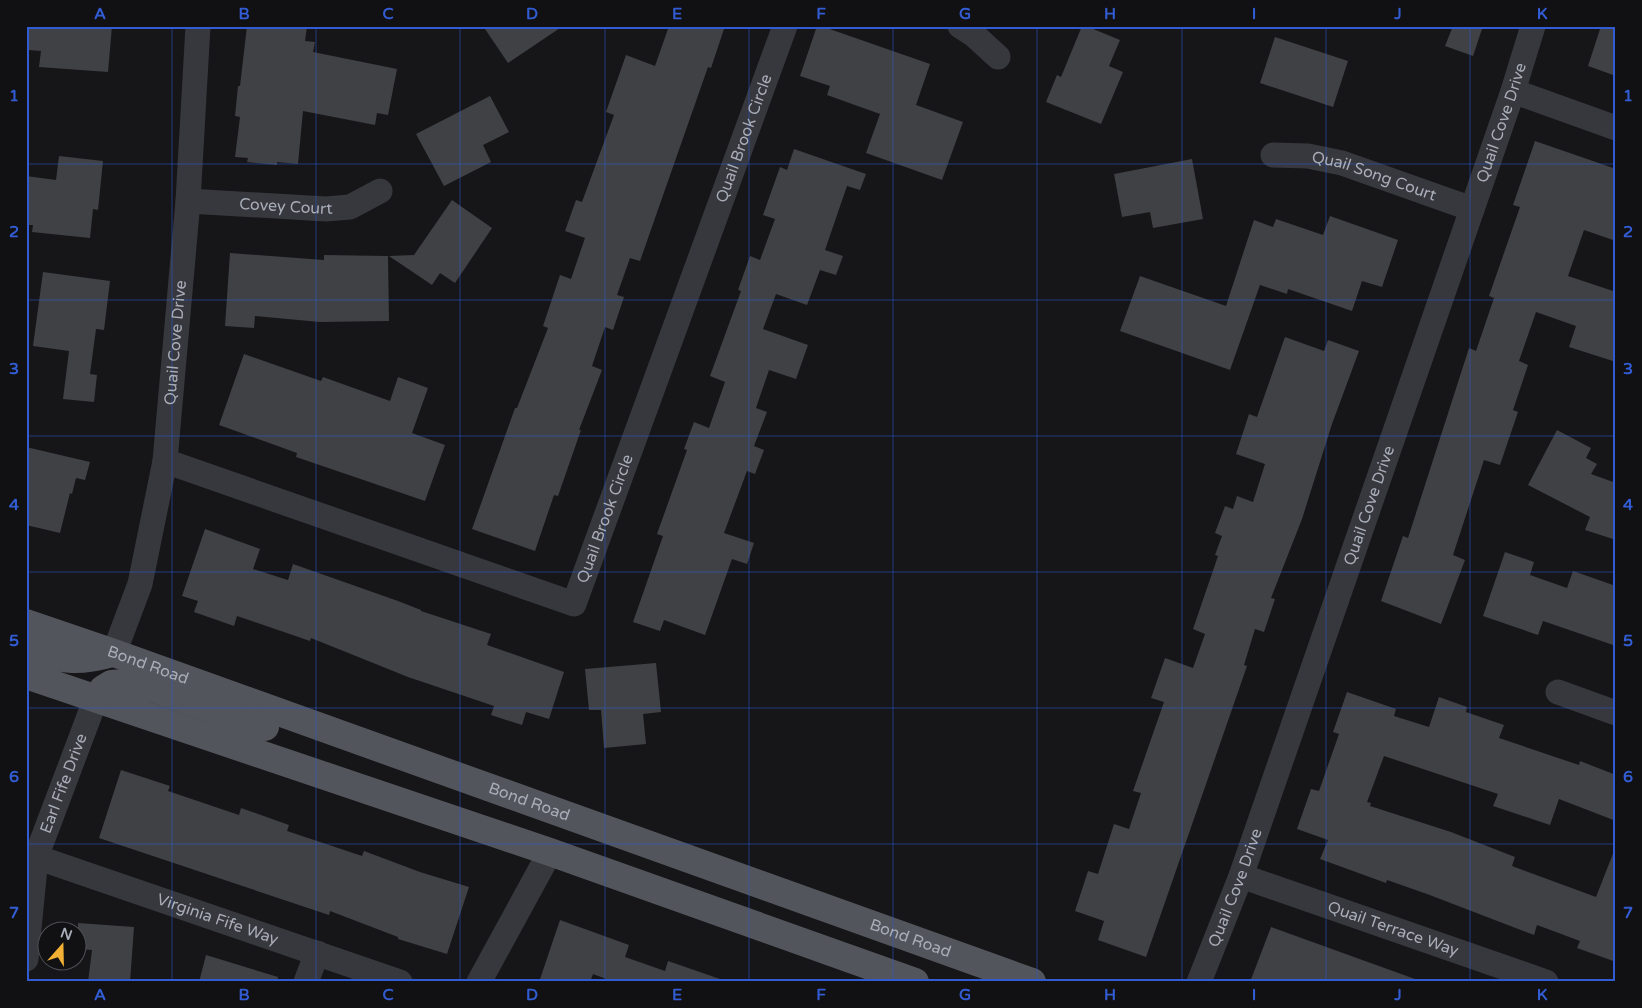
<svg xmlns="http://www.w3.org/2000/svg" width="1642" height="1008" font-family="'Varela Round',sans-serif">
<style>
.building{fill:#404145}
.lines{fill:none;stroke-linecap:round;stroke-linejoin:round}
.minor{stroke:#37383d;stroke-width:25}
.primary{stroke:#53555c;stroke-width:28}
.grid{fill:none;stroke:#325cd3;stroke-width:1;stroke-opacity:0.55}
.labels{text-anchor:middle;dominant-baseline:central;stroke-width:4;stroke-linejoin:round;paint-order:stroke}
.street-label{font-size:16px;fill:#a8adb8;stroke:#111113}
.neatline{fill:none;stroke:#325cd3;stroke-width:2}
.grid-label{font-size:16px;text-anchor:middle;font-weight:bold;fill:#325cd3}
</style>
<rect width="100%" height="100%" fill="#161618"/>
<g class="building">
<polygon points="29,26 112,26 108,72 39,67 41,51 28,50"/>
<polygon points="247,26 307,26 305,41 315,42 313,52 397,69 388,115 377,113 375,125 303,111 298,164 277,162 277,165 247,162 248,158 235,157 240,117 235,116 238,86 240,86"/>
<polygon points="483,26 563,26 508,63"/>
<polygon points="669,26 725,26 711,68 708,67 640,261 630,258 617,295 624,297 613,330 605,327 592,366 602,370 579,430 581,430 558,496 554,495 535,551 472,529 515,408 517,408 548,328 543,326 560,275 571,279 585,238 565,231 576,200 582,202 614,115 606,112 626,55 655,66"/>
<polygon points="817,26 821,26 930,64 916,105 963,122 942,180 866,153 880,114 827,95 830,86 800,76"/>
<polygon points="1082,26 1086,26 1120,40 1109,66 1123,72 1101,124 1046,102 1057,75 1061,77"/>
<polygon points="1453,26 1483,26 1473,56 1445,46"/>
<polygon points="1601,26 1616,26 1616,76 1588,66"/>
<polygon points="1275,37 1348,61 1333,107 1260,83"/>
<polygon points="490,96 509,132 483,145 491,162 444,186 416,134"/>
<polygon points="1535,141 1616,169 1616,241 1584,230 1568,276 1616,292 1616,362 1569,347 1576,326 1536,312 1519,361 1528,365 1513,410 1518,412 1500,465 1484,460 1453,555 1465,560 1441,624 1381,601 1403,536 1408,538 1469,348 1476,351 1494,298 1489,296 1520,207 1513,205"/>
<polygon points="794,149 866,174 860,190 847,186 825,250 843,256 836,275 820,270 807,305 776,294 763,329 808,345 796,379 769,370 756,408 767,412 754,446 764,450 755,474 747,471 724,533 754,543 747,564 732,559 705,635 664,620 660,631 633,622 663,536 657,534 687,450 684,449 694,422 709,428 725,382 710,376 741,291 738,290 750,256 760,260 775,219 763,215 780,167 787,170"/>
<polygon points="59,156 103,161 98,210 93,209 90,238 32,232 33,225 26,225 26,176 56,180"/>
<polygon points="1192,159 1203,219 1153,228 1150,212 1122,217 1114,174"/>
<polygon points="452,200 492,228 455,283 440,273 432,285 389,256 414,255"/>
<polygon points="1330,216 1398,240 1382,287 1362,281 1352,311 1288,289 1287,294 1260,285 1230,370 1120,331 1140,276 1226,306 1254,220 1273,227 1276,219 1323,235"/>
<polygon points="230,253 324,260 324,255 388,256 389,321 320,322 255,316 254,328 225,326"/>
<polygon points="43,272 110,281 104,330 96,329 90,374 97,375 94,402 63,399 69,351 33,346"/>
<polygon points="1285,337 1324,351 1328,340 1359,351 1332,424 1302,519 1271,598 1275,599 1264,632 1255,629 1244,665 1247,666 1146,957 1098,940 1104,921 1075,911 1088,871 1098,874 1114,824 1129,829 1141,793 1133,791 1164,702 1151,698 1165,658 1193,668 1205,634 1193,629 1218,556 1215,555 1222,536 1215,533 1225,506 1233,509 1237,496 1253,502 1265,464 1236,454 1249,414 1257,417"/>
<polygon points="244,354 321,381 323,377 390,401 398,377 428,388 412,433 445,445 425,501 296,457 297,453 219,425"/>
<polygon points="1557,430 1591,448 1586,458 1597,464 1591,474 1616,483 1616,540 1585,530 1590,517 1528,485"/>
<polygon points="26,447 90,462 85,480 76,478 72,494 70,493 60,533 26,525"/>
<polygon points="205,529 260,549 253,569 288,580 293,564 398,601 421,610 421,611 491,634 487,645 564,672 549,719 526,712 522,725 491,715 494,706 408,677 311,638 310,641 237,616 234,626 194,612 198,601 182,596"/>
<polygon points="1505,552 1534,562 1530,575 1567,588 1573,571 1616,586 1616,646 1543,621 1538,635 1483,616"/>
<polygon points="656,663 661,712 643,714 646,744 604,748 601,710 589,710 585,669"/>
<polygon points="1347,692 1396,709 1394,716 1429,727 1439,697 1467,707 1466,712 1504,725 1499,738 1579,765 1580,761 1616,775 1616,821 1559,799 1550,825 1493,806 1498,794 1384,756 1367,802 1371,803 1370,806 1451,832 1515,857 1512,866 1596,897 1614,851 1616,851 1616,962 1577,948 1580,941 1537,925 1534,935 1427,894 1387,880 1386,883 1320,859 1328,840 1297,829 1311,789 1319,791 1339,734 1333,732"/>
<polygon points="121,770 170,786 168,791 239,815 241,808 289,825 287,831 362,856 364,851 420,872 469,887 447,954 398,939 398,937 330,911 329,915 99,838"/>
<polygon points="560,920 629,945 625,957 665,971 668,961 720,979 719,982 614,982 593,974 590,982 539,982"/>
<polygon points="78,923 134,927 130,982 88,982 92,950 78,949"/>
<polygon points="1271,927 1415,979 1415,982 1250,982"/>
<polygon points="206,955 278,977 277,982 199,982"/>
</g>
<g class="lines">
<g class="minor">
<polyline points="960,26 974,35 998,57"/>
<polyline points="1513,91 1616,128"/>
<path id="s1" d="M1273,155L1308,156L1342,163L1472,209"/>
<path id="s2" d="M188,201L326,209L350,207L380,191"/>
<path id="s3" d="M165,461L574,604L785,26"/>
<path id="s4" d="M114,653L140,584L165,461L188,201L198,26"/>
<polyline points="1558,692 1616,713"/>
<path id="s5" d="M36,857L400,982"/>
<path id="s6" d="M1241,876L1546,982"/>
<path id="s7" d="M26,959L36,857L96,698"/>
<polyline points="306,982 317,953"/>
<polyline points="479,982 550,852"/>
<path id="s8" d="M1199,982L1241,876L1513,91L1533,26"/>
</g>
<g class="primary">
<path id="s9" d="M26,623L114,653L1032,982"/>
<path d="M26,649C60,660 78,663 112,653"/>
<polyline points="26,675 550,852 915,982"/>
<polyline points="96,698 103,689 111,684 124,683 154,689 265,727"/>
</g>
</g>
<path class="grid" d="M172,26V982M316,26V982M460,26V982M605,26V982M749,26V982M893,26V982M1037,26V982M1182,26V982M1326,26V982M1470,26V982M26,164H1616M26,300H1616M26,436H1616M26,572H1616M26,708H1616M26,844H1616"/>
<g class="labels">
<g class="street-label">
<text stroke="none"><textPath href="#s8" startOffset="911">Quail Cove Drive</textPath></text>
<text stroke="none"><textPath href="#s3" startOffset="929">Quail Brook Circle</textPath></text>
<text stroke="none"><textPath href="#s1" startOffset="104">Quail Song Court</textPath></text>
<text stroke="none"><textPath href="#s2" startOffset="98">Covey Court</textPath></text>
<text stroke="none"><textPath href="#s4" startOffset="318">Quail Cove Drive</textPath></text>
<text stroke="none"><textPath href="#s8" startOffset="506">Quail Cove Drive</textPath></text>
<text stroke="none"><textPath href="#s3" startOffset="524">Quail Brook Circle</textPath></text>
<text stroke="none"><textPath href="#s9" startOffset="129">Bond Road</textPath></text>
<text stroke="none"><textPath href="#s7" startOffset="181">Earl Fife Drive</textPath></text>
<text stroke="none"><textPath href="#s9" startOffset="534">Bond Road</textPath></text>
<text stroke="none"><textPath href="#s8" startOffset="101">Quail Cove Drive</textPath></text>
<text stroke="none"><textPath href="#s5" startOffset="192">Virginia Fife Way</textPath></text>
<text stroke="none"><textPath href="#s6" startOffset="161">Quail Terrace Way</textPath></text>
<text stroke="none"><textPath href="#s9" startOffset="939">Bond Road</textPath></text>
</g>
</g>
<rect width="1642" height="1008" fill="none" stroke="#111113" stroke-width="55"/>
<g transform="translate(62 946) rotate(20)"><circle r="24" fill="#111113" stroke="#4d4f55"/>
<path d="M0-4L9 19L0 12L-9 19Z" fill="#f2b134"/>
<text y="-8" font-size="14" font-weight="bold" text-anchor="middle" fill="#a8adb8">N</text>
</g>
<rect x="28" y="28" width="1586" height="952" class="neatline"/>
<g class="grid-label">
<text x="100" y="19">A</text>
<text x="244" y="19">B</text>
<text x="388" y="19">C</text>
<text x="532" y="19">D</text>
<text x="677" y="19">E</text>
<text x="821" y="19">F</text>
<text x="965" y="19">G</text>
<text x="1110" y="19">H</text>
<text x="1254" y="19">I</text>
<text x="1398" y="19">J</text>
<text x="1542" y="19">K</text>
<text x="14" y="101">1</text>
<text x="1628" y="101">1</text>
<text x="14" y="237">2</text>
<text x="1628" y="237">2</text>
<text x="14" y="374">3</text>
<text x="1628" y="374">3</text>
<text x="14" y="510">4</text>
<text x="1628" y="510">4</text>
<text x="14" y="646">5</text>
<text x="1628" y="646">5</text>
<text x="14" y="782">6</text>
<text x="1628" y="782">6</text>
<text x="14" y="918">7</text>
<text x="1628" y="918">7</text>
<text x="100" y="1000">A</text>
<text x="244" y="1000">B</text>
<text x="388" y="1000">C</text>
<text x="532" y="1000">D</text>
<text x="677" y="1000">E</text>
<text x="821" y="1000">F</text>
<text x="965" y="1000">G</text>
<text x="1110" y="1000">H</text>
<text x="1254" y="1000">I</text>
<text x="1398" y="1000">J</text>
<text x="1542" y="1000">K</text>
</g>
</svg>
